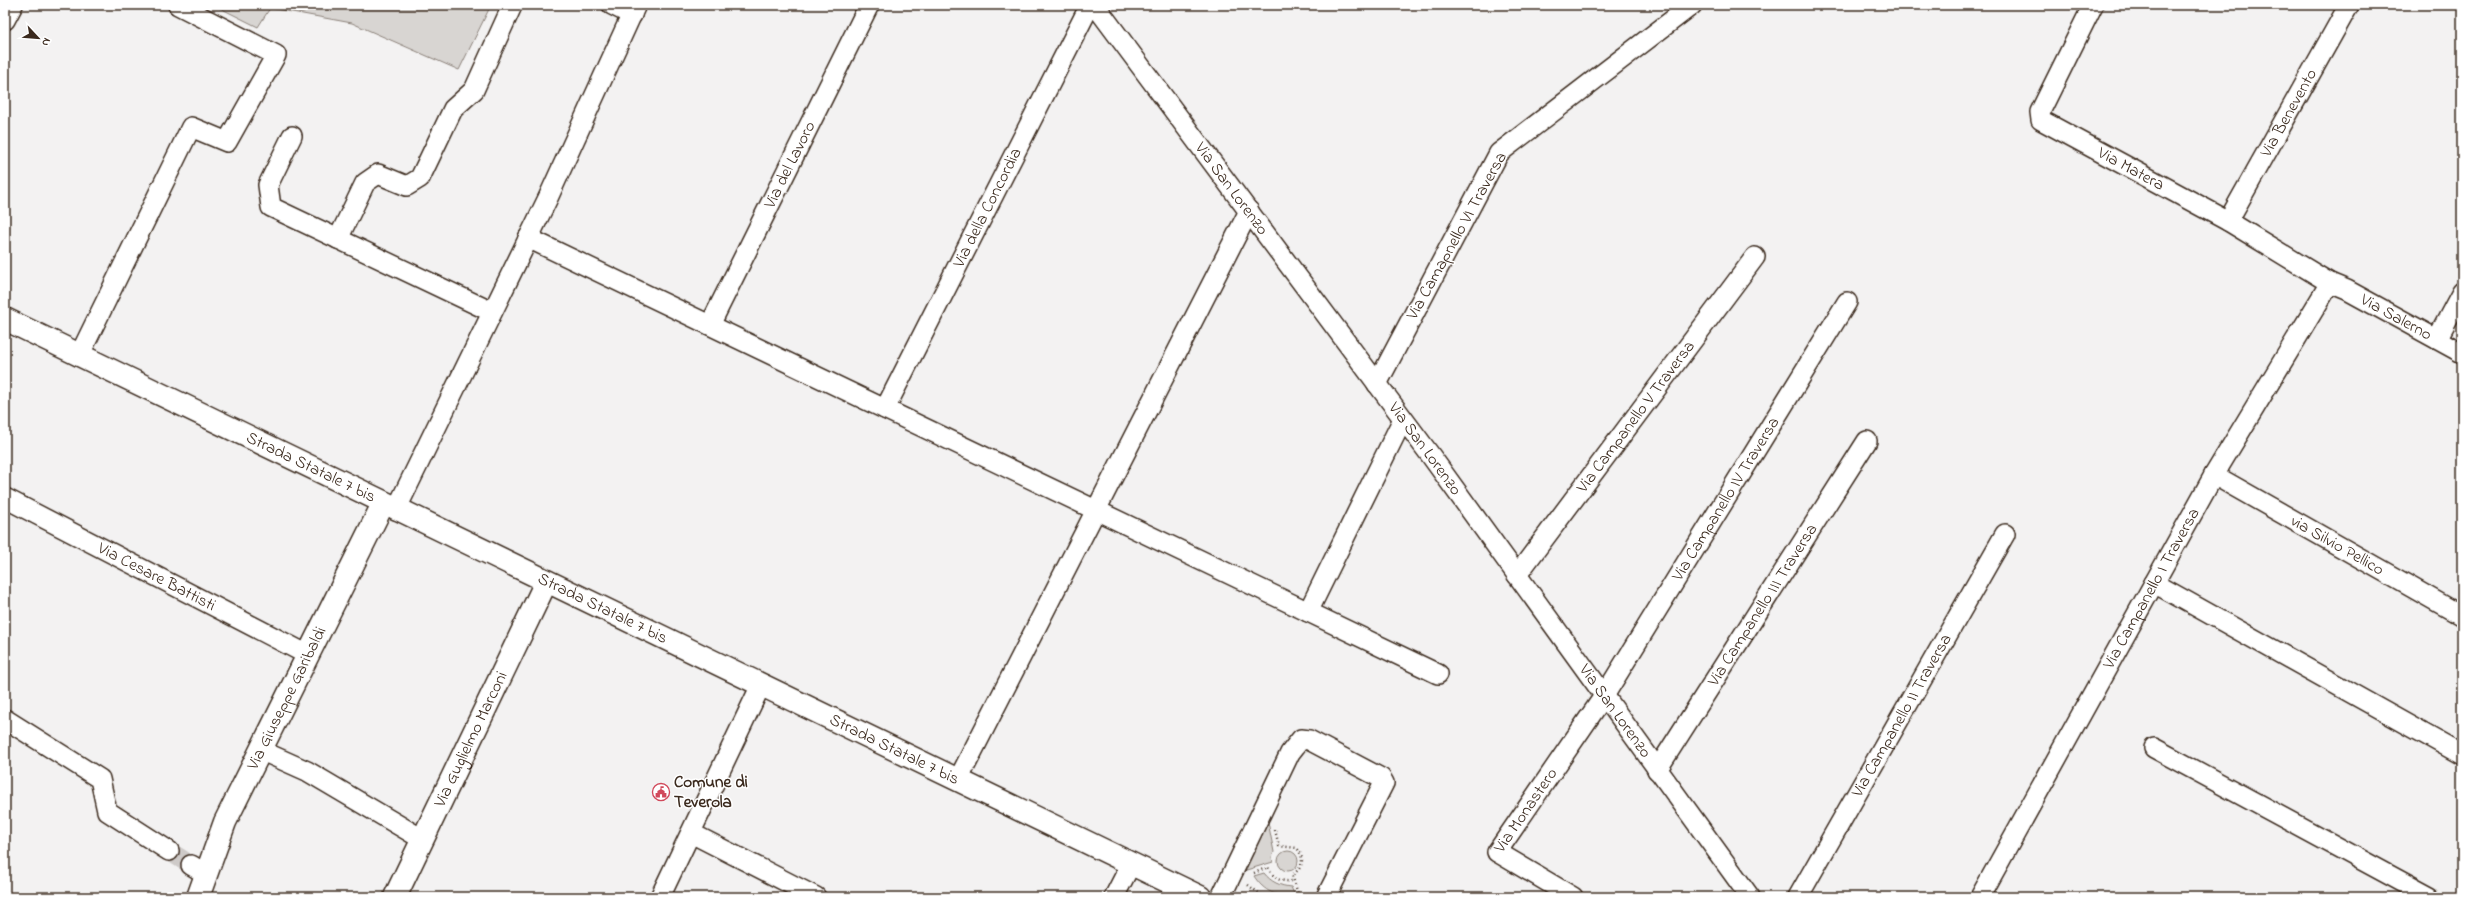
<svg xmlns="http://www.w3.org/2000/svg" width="2467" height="902" font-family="'Indie Flower',sans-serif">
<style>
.green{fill:#d8d5d2;stroke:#8a8078}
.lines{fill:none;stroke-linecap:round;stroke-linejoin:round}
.street-tunnel{stroke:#cecac8;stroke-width:19;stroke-dasharray:19 10;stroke-linecap:butt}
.street-casing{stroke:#3b2a1e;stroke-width:22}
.secondary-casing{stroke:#3b2a1e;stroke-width:25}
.primary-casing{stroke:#3b2a1e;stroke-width:25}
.path{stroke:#3b2a1e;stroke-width:2.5;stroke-dasharray:1 3;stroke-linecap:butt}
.street{stroke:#fff;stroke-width:19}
.secondary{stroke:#fff;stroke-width:22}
.primary{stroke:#fff;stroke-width:22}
.labels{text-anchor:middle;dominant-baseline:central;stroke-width:3;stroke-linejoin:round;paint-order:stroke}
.street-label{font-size:17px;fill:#3b2a1e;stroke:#fff}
.poi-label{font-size:17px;font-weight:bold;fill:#3b2a1e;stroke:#fff;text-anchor:start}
</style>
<rect width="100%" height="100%" fill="#f3f2f2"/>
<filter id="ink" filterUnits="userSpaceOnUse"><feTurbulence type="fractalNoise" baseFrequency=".025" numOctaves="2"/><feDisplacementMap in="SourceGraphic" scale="8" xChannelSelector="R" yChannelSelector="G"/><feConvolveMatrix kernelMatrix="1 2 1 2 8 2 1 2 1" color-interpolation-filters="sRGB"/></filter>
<g filter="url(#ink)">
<g class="green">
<polygon points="214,5 491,5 459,70 352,23 270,8 258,27"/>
<polygon points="1265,821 1268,822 1274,852 1272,857 1273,862 1243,871"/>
<circle cx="1288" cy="861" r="10"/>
<path d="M1264,873C1271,882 1280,886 1291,887L1295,896C1277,897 1264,892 1254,876Z"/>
</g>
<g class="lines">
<polyline class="street-tunnel" points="169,851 191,865"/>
<g class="street-casing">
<g id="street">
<polyline points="612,5 632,15"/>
<path id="s1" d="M1095,5L1431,456L1750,897"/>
<path id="s2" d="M2093,5L2040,112L2041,120L2228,221L2330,283L2347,290L2462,353"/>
<polyline points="5,20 13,5"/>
<polyline points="292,136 268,185 271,207 492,312"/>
<path id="s3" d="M2228,221L2349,5"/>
<polyline points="528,238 1438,674"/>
<polyline points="338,239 365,183 378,174 407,186 420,178 453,109 474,90 512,6"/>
<path id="s4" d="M710,325L869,5"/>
<polyline points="2437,339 2462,292"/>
<polyline points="79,356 191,127 227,142 276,55 178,5"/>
<polyline points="1377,384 1499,153 1692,5"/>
<path id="s5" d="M885,409L1090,5"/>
<path id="s6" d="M2214,475L2462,616"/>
<path id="s7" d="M5,498L308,655"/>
<polyline points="396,510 548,198 636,5"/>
<path id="s8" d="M1517,575L1755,257"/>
<polyline points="2154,583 2462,755"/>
<polyline points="1308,612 1403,419"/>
<polyline points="5,719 100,779 107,811 169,851"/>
<polyline points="2154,748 2430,897"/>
<polyline points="260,750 307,771 422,839"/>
<path id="s9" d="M1657,770L1867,441"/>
<polyline points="958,780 1249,211"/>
<polyline points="691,833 816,897"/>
<polyline points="191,865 206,874"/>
<polyline points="660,897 761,685"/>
<polyline points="1114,897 1131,864"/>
<polyline points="1221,897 1290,753 1301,739 1309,740 1381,778 1384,783 1326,897"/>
<path id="s10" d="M1573,897L1497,852L1604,696L1847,302"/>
<path id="s11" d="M1798,897L2005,534"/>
<path id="s12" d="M1980,897L2214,475L2330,283"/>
</g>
</g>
<g class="secondary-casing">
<g id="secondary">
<path id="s13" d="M198,897L225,822L383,504"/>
<path id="s14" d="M395,897L546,582"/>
</g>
</g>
<g class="primary-casing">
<g id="primary">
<path id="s15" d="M5,319L1200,897"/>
</g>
</g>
<g class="path">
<path d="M1275,830L1279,846L1297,848C1305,859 1303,868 1292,875L1299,897"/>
<path d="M1254,873L1268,867C1273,879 1281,882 1293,881"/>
<polyline points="1248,885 1264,897"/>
</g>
<use href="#street" class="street"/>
<use href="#secondary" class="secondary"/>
<use href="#primary" class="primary"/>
</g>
</g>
<defs>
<g id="civic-ring" transform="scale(0.9)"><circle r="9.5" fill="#fff" stroke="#d1495b" stroke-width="1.5"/><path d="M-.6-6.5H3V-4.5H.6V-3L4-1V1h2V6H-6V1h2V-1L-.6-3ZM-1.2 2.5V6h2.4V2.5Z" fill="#d1495b"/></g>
</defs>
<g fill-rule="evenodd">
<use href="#civic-ring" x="661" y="792"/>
</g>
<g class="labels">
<g class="street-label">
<text stroke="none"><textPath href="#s3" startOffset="124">Via Benevento</textPath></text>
<text stroke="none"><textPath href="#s4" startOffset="179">Via del Lavoro</textPath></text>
<text stroke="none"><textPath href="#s2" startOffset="230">Via Matera</textPath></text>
<text stroke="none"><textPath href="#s1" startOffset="229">Via San Lorenzo</textPath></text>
<text stroke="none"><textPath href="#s5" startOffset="226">Via della Concordia</textPath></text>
<text transform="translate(1457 236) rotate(-61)">Via Camapnello VI Traversa</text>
<text stroke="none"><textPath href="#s2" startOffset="534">Via Salerno</textPath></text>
<text stroke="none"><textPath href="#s8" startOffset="198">Via Campanello V Traversa</textPath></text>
<text stroke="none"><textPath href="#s1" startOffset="553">Via San Lorenzo</textPath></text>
<text stroke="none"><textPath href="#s15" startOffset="340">Strada Statale 7 bis</textPath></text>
<text stroke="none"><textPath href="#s10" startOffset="509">Via Campanello IV Traversa</textPath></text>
<text stroke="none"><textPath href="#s6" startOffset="142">via Silvio Pellico</textPath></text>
<text stroke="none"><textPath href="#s7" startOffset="171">Via Cesare Battisti</textPath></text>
<text stroke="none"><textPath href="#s12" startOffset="353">Via Campanello I Traversa</textPath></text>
<text stroke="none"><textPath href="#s9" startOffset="196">Via Campanello III Traversa</textPath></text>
<text stroke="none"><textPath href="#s15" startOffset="664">Strada Statale 7 bis</textPath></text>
<text stroke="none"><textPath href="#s13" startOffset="218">Via Giuseppe Garibaldi</textPath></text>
<text stroke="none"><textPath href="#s1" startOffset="877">Via San Lorenzo</textPath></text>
<text stroke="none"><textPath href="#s11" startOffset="209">Via Campanello II Traversa</textPath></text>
<text stroke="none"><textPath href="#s14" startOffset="175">Via Guglielmo Marconi</textPath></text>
<text stroke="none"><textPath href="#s15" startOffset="988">Strada Statale 7 bis</textPath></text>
<text stroke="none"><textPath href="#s10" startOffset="139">Via Monastero</textPath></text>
</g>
<g class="poi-label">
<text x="674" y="782">Comune di<tspan x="674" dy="20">Teverola</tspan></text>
</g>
</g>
<rect width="2467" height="902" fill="none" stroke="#fff" stroke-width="20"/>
<rect x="10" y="10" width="2447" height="882" fill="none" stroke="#3b2a1e" stroke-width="1.5" filter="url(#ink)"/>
<g transform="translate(38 38) rotate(116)" stroke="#ffffff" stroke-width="3" paint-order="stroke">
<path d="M0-3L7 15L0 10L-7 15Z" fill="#3b2a1e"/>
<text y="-6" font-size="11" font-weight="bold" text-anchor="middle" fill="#3b2a1e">N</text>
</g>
</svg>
